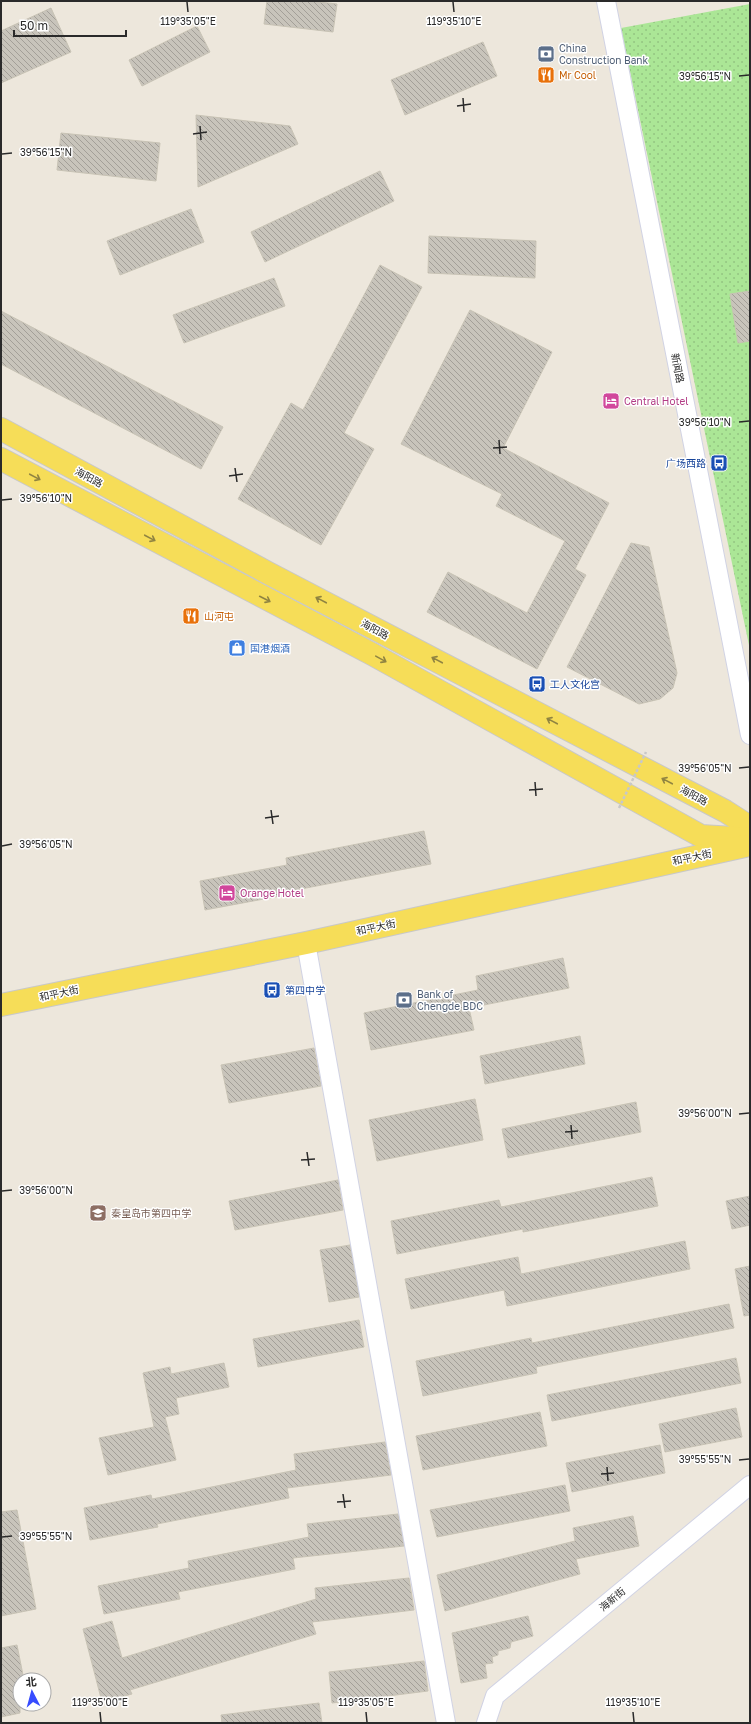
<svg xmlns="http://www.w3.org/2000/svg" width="751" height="1724" font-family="'Golos Text','Noto Sans SC',sans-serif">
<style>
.park{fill:url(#park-dots)}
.building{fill:url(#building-back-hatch);stroke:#c8c3b5}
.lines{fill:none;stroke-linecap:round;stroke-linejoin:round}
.minor-casing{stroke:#d1d3e4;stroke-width:20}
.major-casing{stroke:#c8c8c8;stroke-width:24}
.minor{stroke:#fff;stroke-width:18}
.major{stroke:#f6dd58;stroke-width:22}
.path-bridge{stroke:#c8c8c8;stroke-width:2.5;stroke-dasharray:3 2;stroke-linecap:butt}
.oneway{stroke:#908441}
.ticks{fill:none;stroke:#2a2a2a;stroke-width:1.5}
.labels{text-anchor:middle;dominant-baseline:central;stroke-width:3;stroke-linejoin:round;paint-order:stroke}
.service-label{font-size:10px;fill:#4e5e75;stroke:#fff;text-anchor:start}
.food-label{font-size:10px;fill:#c56008;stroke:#fff;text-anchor:start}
.street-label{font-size:10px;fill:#2a2a2a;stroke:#fff}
.hotel-label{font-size:10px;fill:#b23c85;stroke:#fff;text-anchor:start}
.transit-label{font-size:10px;fill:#164399;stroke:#fff;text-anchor:start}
.shop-label{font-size:10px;fill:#366cbe;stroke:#fff;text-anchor:start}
.education-label{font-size:10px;fill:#785e54;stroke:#fff;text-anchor:start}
.ticks-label{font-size:10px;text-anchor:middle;fill:#2a2a2a;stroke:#fff;stroke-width:3;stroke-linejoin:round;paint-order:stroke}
</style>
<defs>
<pattern id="park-dots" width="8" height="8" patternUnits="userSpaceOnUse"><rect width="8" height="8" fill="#abe696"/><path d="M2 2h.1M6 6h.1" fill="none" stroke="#93c581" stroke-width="1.8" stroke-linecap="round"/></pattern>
<pattern id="building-back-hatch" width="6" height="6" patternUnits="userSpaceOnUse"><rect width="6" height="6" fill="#c8c4bb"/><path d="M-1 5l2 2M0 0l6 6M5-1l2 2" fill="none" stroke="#a39f98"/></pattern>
</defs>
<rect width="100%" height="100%" fill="#ede7dc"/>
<polygon class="park" points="750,4 750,650 621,28"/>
<g class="building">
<polygon points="267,1 310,1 337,4 333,32 264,24"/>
<polygon points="51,8 71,52 1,83 1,31"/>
<polygon points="197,26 210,52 142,86 129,60"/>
<polygon points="483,42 497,76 405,115 391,80"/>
<polygon points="196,115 290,126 298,144 198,187"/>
<polygon points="61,133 160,143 156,181 57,170"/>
<polygon points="380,171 394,201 265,262 251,232"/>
<polygon points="191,209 204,242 120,275 107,241"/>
<polygon points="429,236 536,241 535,278 428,273"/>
<polygon points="380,265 422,287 344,433 374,449 321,545 238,499 291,403 303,410"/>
<polygon points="274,278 285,306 184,343 173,315"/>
<polygon points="750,291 750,341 738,343 730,294"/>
<polygon points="470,310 552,352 503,448 609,503 575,569 586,575 537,669 427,612 448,572 527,613 565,541 496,506 502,494 401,444"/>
<polygon points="1,311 223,427 201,469 1,364"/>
<polygon points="631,543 649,547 677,673 673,688 660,699 639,704 567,667"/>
<polygon points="424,831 431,864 280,893 280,896 205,910 200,881 287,865 286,858"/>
<polygon points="563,958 569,988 469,1008 474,1030 371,1050 364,1013 478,990 476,976"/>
<polygon points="580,1036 585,1064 485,1084 480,1056"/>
<polygon points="314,1048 321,1086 229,1103 221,1065"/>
<polygon points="475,1099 483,1140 377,1161 369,1120"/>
<polygon points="636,1102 641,1132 508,1158 502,1129"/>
<polygon points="652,1177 658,1206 523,1232 523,1229 397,1254 391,1221 499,1200 501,1207"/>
<polygon points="338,1180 343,1210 235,1230 229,1201"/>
<polygon points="750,1196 750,1225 732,1229 726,1201"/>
<polygon points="685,1241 690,1269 507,1306 504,1290 411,1309 405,1279 518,1257 521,1274"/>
<polygon points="350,1245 359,1297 329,1302 320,1250"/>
<polygon points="750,1266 750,1315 744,1316 735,1269"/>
<polygon points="729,1304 734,1328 536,1367 537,1373 423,1396 416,1361 531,1338 532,1343"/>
<polygon points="359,1320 364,1347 258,1367 253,1339"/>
<polygon points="736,1358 741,1383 552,1421 547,1395"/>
<polygon points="224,1363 229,1387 176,1398 179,1414 165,1417 176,1460 108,1475 99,1438 154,1427 143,1373 170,1367 171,1374"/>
<polygon points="736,1408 742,1437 665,1452 659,1424"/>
<polygon points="540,1412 547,1446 423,1470 416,1436"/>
<polygon points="385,1442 391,1475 287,1488 289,1498 157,1524 158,1527 90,1540 84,1508 151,1495 152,1499 296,1470 294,1454"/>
<polygon points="660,1445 665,1473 572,1492 566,1463"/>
<polygon points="565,1485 570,1511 437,1537 430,1510"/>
<polygon points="17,1510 36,1609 1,1616 1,1512"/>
<polygon points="398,1514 404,1546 293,1558 295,1569 178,1592 180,1599 104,1614 98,1586 189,1568 188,1561 309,1537 307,1524"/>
<polygon points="633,1516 639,1546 576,1559 580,1574 445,1611 437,1575 575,1541 573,1528"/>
<polygon points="409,1578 414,1610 312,1622 316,1634 130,1690 132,1694 102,1702 83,1629 112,1621 122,1658 316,1599 315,1588"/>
<polygon points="528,1616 533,1636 511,1642 510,1648 498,1651 498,1655 492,1657 493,1663 485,1664 487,1678 461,1683 452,1633"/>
<polygon points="17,1645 24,1680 20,1680 20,1713 1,1717 1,1648"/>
<polygon points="424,1661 428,1691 332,1703 329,1672"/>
<polygon points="319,1703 322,1723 222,1723 221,1715"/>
</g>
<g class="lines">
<g class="minor-casing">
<g id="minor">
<polyline points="606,1 750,735"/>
<polyline points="306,943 446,1723"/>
<polyline points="486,1723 495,1696 750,1485"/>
</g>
</g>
<g class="major-casing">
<g id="major">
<polyline points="1,429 268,573 725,811 750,827"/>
<polyline points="1,459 372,654 701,836 750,839"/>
<polyline points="1,1005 306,943 745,846"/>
</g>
</g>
<use href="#minor" class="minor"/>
<use href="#major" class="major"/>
<polyline class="path-bridge" points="619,808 646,752"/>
</g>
<defs><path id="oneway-shaft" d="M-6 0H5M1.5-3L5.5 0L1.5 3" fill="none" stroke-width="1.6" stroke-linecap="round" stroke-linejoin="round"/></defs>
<g class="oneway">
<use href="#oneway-shaft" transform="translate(35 477) rotate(28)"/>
<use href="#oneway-shaft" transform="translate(150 538) rotate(28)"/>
<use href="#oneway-shaft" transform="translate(265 599) rotate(27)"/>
<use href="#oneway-shaft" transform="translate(321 600) rotate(-152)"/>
<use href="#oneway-shaft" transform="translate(381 659) rotate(29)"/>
<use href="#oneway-shaft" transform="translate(437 660) rotate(-152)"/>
<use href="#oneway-shaft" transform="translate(552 721) rotate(-152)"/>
<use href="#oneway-shaft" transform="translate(667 781) rotate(-152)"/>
</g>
<path class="ticks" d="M187,2L188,12M453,2L454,12M739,76L749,75M463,98L464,112M457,106L471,104M200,126L201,140M193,134L207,132M2,154L12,153M739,422L749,421M499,440L500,454M493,448L507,447M235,468L237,482M229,476L243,474M2,500L12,499M739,768L749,767M535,782L536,796M529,790L543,789M271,810L273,824M265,818L279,816M2,846L12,844M739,1114L749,1113M571,1125L572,1139M565,1132L578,1131M307,1152L309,1166M301,1160L315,1159M2,1191L12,1190M739,1460L749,1459M607,1467L608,1481M601,1474L614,1473M343,1494L345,1508M337,1502L351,1501M2,1537L12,1536M100,1712L101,1722M366,1712L367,1722M633,1712L634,1722"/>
<defs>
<g id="bank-square" transform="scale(0.9)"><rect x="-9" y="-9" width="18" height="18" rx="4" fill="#5c6f8a" stroke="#fff"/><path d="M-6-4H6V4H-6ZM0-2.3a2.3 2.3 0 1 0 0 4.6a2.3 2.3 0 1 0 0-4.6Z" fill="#fff"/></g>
<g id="restaurant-square" transform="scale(0.9)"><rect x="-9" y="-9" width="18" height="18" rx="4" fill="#e8710a" stroke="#fff"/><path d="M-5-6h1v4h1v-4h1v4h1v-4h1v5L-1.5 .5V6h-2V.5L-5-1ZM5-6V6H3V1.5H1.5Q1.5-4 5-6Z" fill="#fff"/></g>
<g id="hotel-square" transform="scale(0.9)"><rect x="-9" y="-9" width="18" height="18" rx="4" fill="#d1479c" stroke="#fff"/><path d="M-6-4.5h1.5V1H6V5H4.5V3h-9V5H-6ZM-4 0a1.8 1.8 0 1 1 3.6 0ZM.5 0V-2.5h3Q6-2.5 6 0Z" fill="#fff"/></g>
<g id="bus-square" transform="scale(0.9)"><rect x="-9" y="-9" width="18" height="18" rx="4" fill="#1a4fb4" stroke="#fff"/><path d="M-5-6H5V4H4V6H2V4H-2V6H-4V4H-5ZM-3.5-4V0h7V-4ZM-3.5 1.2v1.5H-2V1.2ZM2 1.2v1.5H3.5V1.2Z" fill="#fff"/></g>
<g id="shop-square" transform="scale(0.9)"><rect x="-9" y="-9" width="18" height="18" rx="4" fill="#3f7fe0" stroke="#fff"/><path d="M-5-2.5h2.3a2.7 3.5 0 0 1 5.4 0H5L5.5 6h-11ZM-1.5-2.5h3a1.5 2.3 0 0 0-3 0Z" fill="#fff"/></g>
<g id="school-square" transform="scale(0.9)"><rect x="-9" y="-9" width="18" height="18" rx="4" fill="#8d6e63" stroke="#fff"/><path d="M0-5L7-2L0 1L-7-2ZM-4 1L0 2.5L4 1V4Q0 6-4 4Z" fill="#fff"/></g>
</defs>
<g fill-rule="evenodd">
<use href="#bank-square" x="546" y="54"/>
<use href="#restaurant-square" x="546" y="75"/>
<use href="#hotel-square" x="611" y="401"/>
<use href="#bus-square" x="719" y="463"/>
<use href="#restaurant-square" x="191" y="616"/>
<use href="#shop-square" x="237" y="648"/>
<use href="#bus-square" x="537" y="684"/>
<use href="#hotel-square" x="227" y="893"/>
<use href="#bus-square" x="272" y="990"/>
<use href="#bank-square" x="404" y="1000"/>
<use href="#school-square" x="98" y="1213"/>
</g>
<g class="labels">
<g class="service-label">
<text x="559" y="48">China<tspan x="559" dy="12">Construction Bank</tspan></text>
<text x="417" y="994">Bank of<tspan x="417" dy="12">Chengde BDC</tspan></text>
</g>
<g class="food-label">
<text x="559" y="75">Mr Cool</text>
<text x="204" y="616">山河屯</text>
</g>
<g class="street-label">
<text transform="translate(678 368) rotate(79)">新闻路</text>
<text transform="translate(89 477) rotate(28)">海阳路</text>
<text transform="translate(375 629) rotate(28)">海阳路</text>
<text transform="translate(694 795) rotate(28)">海阳路</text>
<text transform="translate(692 857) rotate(-12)">和平大街</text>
<text transform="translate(376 927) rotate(-12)">和平大街</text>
<text transform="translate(59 993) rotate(-12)">和平大街</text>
<text transform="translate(612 1599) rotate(-40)">海新街</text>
</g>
<g class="hotel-label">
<text x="624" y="401">Central Hotel</text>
<text x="240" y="893">Orange Hotel</text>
</g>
<g class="transit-label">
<text x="706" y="463" text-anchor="end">广场西路</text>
<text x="550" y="684">工人文化宫</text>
<text x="285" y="990">第四中学</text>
</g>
<g class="shop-label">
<text x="250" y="648">国港烟酒</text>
</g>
<g class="education-label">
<text x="111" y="1213">秦皇岛市第四中学</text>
</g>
</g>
<g class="ticks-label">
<text x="188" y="25">119°35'05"E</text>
<text x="454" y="25">119°35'10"E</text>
<text x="705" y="80">39°56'15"N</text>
<text x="46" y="156">39°56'15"N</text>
<text x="705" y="426">39°56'10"N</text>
<text x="46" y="502">39°56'10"N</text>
<text x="705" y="772">39°56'05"N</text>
<text x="46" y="848">39°56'05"N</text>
<text x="705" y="1117">39°56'00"N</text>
<text x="46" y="1194">39°56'00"N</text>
<text x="705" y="1463">39°55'55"N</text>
<text x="46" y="1540">39°55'55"N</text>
<text x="100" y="1706">119°35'00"E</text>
<text x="366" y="1706">119°35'05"E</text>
<text x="633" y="1706">119°35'10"E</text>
</g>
<rect width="751" height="1724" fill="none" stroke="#2a2a2a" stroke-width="4"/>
<g transform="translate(32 1692) rotate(354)"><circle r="19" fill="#ffffff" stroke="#aaaaaa"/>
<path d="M0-3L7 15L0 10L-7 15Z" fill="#374cff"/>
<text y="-6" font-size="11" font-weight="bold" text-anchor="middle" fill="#2a2a2a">北</text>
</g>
<path d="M14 30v6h112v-6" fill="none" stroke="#2a2a2a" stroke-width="2"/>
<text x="20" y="30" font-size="12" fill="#2a2a2a" stroke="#ffffff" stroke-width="3" paint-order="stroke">50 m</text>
</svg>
